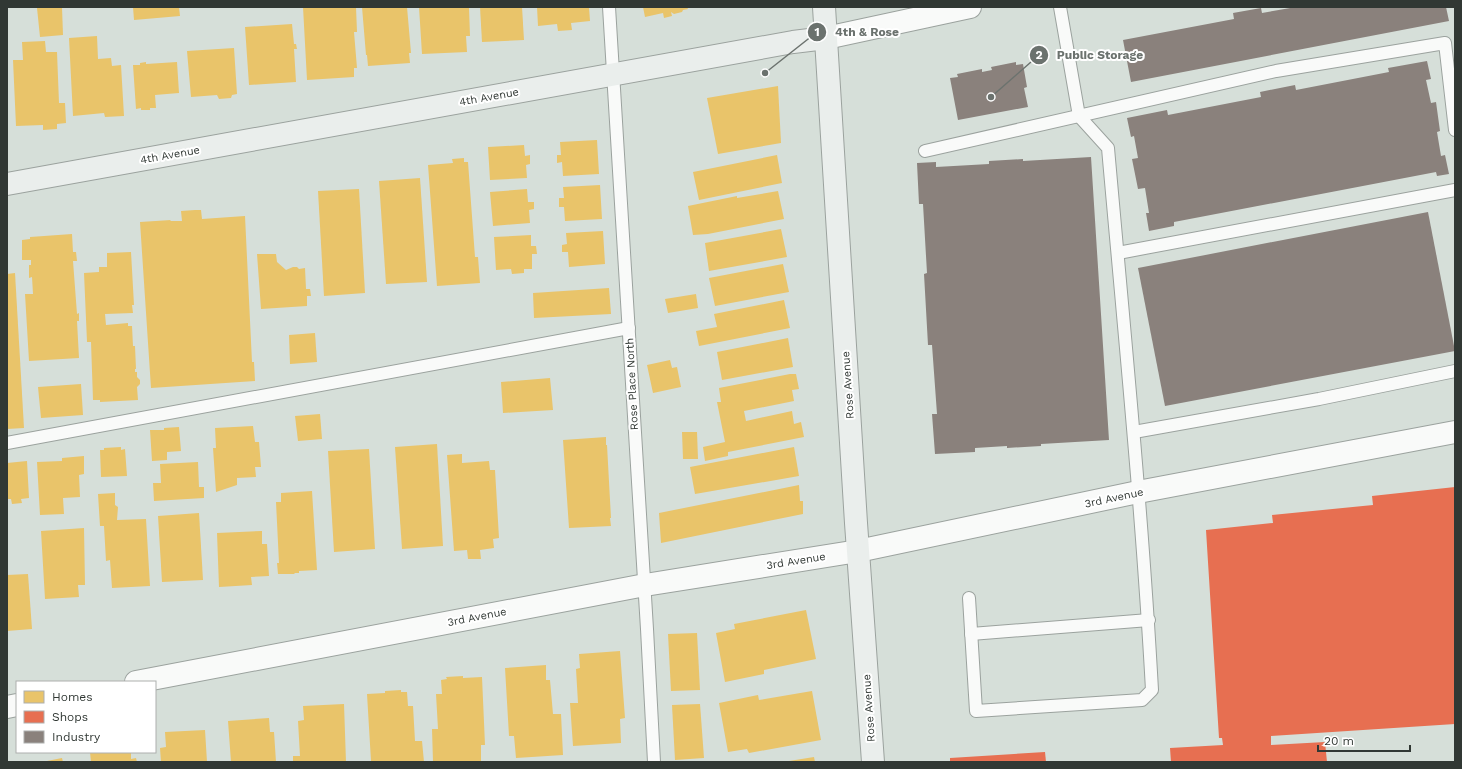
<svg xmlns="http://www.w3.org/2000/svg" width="1462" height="769" font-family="'Work Sans',sans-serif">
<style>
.homes{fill:#e9c46a}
.shops{fill:#e76f51}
.industry{fill:#8a817c}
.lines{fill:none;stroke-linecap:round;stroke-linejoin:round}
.lane-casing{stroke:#9ba29e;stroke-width:14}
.street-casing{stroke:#9ba29e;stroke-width:24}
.secondary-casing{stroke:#9ba29e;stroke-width:24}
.lane{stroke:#f9faf9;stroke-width:12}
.street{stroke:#f9faf9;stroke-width:22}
.secondary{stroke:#eaeeec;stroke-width:22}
.labels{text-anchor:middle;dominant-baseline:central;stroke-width:4;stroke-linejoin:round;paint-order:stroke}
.street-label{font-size:11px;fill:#313834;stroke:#fff}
.leader{fill:none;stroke:#6b726e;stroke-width:1.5}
.callout-dot{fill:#6b726e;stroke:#fff;stroke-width:1.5}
.mark-label{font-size:12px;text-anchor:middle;font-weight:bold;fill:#fff}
.callout-label{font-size:12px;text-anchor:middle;font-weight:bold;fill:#6b726e;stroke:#fff;stroke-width:4;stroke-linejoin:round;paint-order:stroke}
</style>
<rect width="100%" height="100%" fill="#d6dfd9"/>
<g class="homes">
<polygon points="62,7 63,35 40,37 37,8"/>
<polygon points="133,7 179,7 180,16 134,20"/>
<polygon points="303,7 356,7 357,32 354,32 357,68 354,68 354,77 307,80"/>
<polygon points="362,7 407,7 411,53 409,53 410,63 368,66 367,55 366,55"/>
<polygon points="419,7 469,7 470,36 466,36 467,52 422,54"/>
<polygon points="480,7 522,7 524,40 482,42"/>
<polygon points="537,7 589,7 590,21 571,23 572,30 558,31 557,24 538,26"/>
<polygon points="643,7 687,7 688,9 683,10 682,12 674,14 671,12 672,16 664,18 663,13 645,17"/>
<polygon points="292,24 294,44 296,44 297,49 294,49 296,82 249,85 245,27"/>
<polygon points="97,36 98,59 111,58 112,66 121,65 124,116 105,117 104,113 73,116 69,38"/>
<polygon points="45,41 46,52 57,52 59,103 65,103 66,123 57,124 57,129 43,130 43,125 16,126 13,60 23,60 22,42"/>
<polygon points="234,48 237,94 232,95 231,98 219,99 217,95 191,97 187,51"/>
<polygon points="146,62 146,64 177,62 179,93 155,95 156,108 150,108 150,110 141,110 141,108 136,109 133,65 140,65 140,63"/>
<polygon points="778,86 781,143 718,154 707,98"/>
<polygon points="597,140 599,174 563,176 562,162 557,163 557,155 561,155 560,142"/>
<polygon points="524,145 525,156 530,155 530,164 526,165 527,178 490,180 488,147"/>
<polygon points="777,155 782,183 699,200 693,172"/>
<polygon points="464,158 464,162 468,162 475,257 478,257 480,283 437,286 428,165 453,163 452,159"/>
<polygon points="420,178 427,282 386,284 379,181"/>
<polygon points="600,185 602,219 565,221 564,207 559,207 559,198 564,198 563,187"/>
<polygon points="359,189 365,293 324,296 318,191"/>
<polygon points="527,189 528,202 534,202 534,209 529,210 530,223 493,226 490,192"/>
<polygon points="778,191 784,219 708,234 693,235 688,206 737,196 737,198"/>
<polygon points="195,210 201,210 202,219 245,216 252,362 254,362 255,381 151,388 140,222 171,220 170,221 182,221 181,211"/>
<polygon points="781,229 787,257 709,271 705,243"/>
<polygon points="603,231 605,264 569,267 568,252 562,252 562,245 567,244 566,233"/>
<polygon points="72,234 73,252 76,252 77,261 73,261 77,314 79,313 79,321 77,321 79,358 29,361 25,294 33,294 32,277 29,278 29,265 31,265 31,260 22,260 22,240 30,239 30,237"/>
<polygon points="531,235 531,246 536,246 537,254 532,254 532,269 524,269 524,273 512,274 511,269 496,270 494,237"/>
<polygon points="131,252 134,305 132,305 133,313 105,314 106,325 128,323 128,326 132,326 133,346 135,346 136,369 135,369 135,372 137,372 137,377 140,380 140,384 137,387 138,400 100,402 100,400 93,400 91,342 87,342 84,273 99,272 99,267 107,267 107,253"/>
<polygon points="257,254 276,254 277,262 286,270 293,267 297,267 299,269 305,268 306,289 310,289 311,296 307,296 307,306 261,309"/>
<polygon points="783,264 789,292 715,306 709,278"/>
<polygon points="15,273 24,428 7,429 7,274"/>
<polygon points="609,288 611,314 534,318 533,293"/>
<polygon points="696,294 698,308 668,313 665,299"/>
<polygon points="784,300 790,328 699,346 696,331 717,327 714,314"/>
<polygon points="315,333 317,362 290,364 289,335"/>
<polygon points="788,338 793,367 722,380 717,352"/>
<polygon points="670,360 672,368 677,367 681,387 653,393 647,365"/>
<polygon points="790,374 796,374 799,389 792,390 794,401 744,411 746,421 792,411 794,424 801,422 804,437 728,452 728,456 705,461 703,447 725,442 717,402 721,402 719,388"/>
<polygon points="550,378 553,410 503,413 501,382"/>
<polygon points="81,384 83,415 41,418 38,387"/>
<polygon points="320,414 322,439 298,441 295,416"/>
<polygon points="253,426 255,442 259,442 261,467 255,467 256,477 237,478 237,485 216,492 213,448 216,448 215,428"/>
<polygon points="179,427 181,451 167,452 167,460 152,461 150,430 164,430 164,428"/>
<polygon points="682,432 697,432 698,459 683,459"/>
<polygon points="606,437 606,445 607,445 611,518 610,518 611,526 569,528 563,440"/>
<polygon points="437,444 443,546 402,549 395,447"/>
<polygon points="121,447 121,450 125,449 127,476 101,477 100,450 104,450 104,448"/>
<polygon points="794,447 799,476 695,494 690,467"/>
<polygon points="369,449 375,549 334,552 328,451"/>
<polygon points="462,454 462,463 489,461 490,470 495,470 499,538 493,539 494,548 480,550 481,559 468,559 467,550 454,551 447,455"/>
<polygon points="84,456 84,474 79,475 80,497 63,498 64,514 40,515 37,462 62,461 62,458"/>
<polygon points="27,461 29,498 21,499 22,503 12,504 11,499 7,499 7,463"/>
<polygon points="198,462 199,487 204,487 204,498 154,501 153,483 161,483 160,464"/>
<polygon points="799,485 800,501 803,501 803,514 661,543 659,513"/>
<polygon points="312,491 317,570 299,571 299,573 295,573 294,574 278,574 277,563 279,563 276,502 281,502 281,493"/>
<polygon points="115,493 115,505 118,507 117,520 146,519 150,586 112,588 110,560 106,561 104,526 100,526 98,494"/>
<polygon points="199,513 203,580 162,582 158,516"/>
<polygon points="84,528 85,585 78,585 79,597 45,599 41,531"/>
<polygon points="262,531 262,544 267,544 269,576 251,577 252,585 219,587 217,533"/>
<polygon points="28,574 32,629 7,631 7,575"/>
<polygon points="806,610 816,659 764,670 764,674 725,682 716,633 735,629 734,624"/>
<polygon points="697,633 700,690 671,691 668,634"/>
<polygon points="620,651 625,718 620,719 621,743 573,746 570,703 578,703 576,669 580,668 579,654"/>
<polygon points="546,665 546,680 550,680 553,714 561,714 563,755 516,758 514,736 509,736 505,668"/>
<polygon points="463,676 463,678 482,677 485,745 481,745 481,762 433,762 432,729 438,729 436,694 442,694 441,680 447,679 446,677"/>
<polygon points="401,690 401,692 407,692 408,706 413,706 415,741 422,741 424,762 371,761 367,694 385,693 385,691"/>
<polygon points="812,691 821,740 749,753 747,749 728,752 719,703 758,695 759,700"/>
<polygon points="344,704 346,762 293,762 293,756 300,756 298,721 304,720 303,706"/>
<polygon points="700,704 704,758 675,760 672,705"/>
<polygon points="269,718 270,732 274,732 276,762 231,762 228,721"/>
<polygon points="205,730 207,762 161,762 160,748 166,747 165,732"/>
<polygon points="90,752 131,752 131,759 136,758 137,762 91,762"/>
<polygon points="814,757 815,762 789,762 789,761"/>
<polygon points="62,758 63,762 47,762 47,761"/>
</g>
<g class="shops">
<polygon points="1455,487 1455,724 1271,736 1271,745 1325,742 1327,762 1171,762 1170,748 1223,745 1222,738 1219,738 1206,530 1273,523 1272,515 1373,505 1372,496"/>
<polygon points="1045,752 1046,762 950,762 950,758"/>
</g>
<g class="industry">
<polygon points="1296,7 1446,7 1449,21 1131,82 1123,40 1234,19 1233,13 1261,8 1262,13"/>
<polygon points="1427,61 1431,79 1426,80 1431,103 1436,102 1440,131 1437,132 1441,156 1445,155 1449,174 1437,176 1436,172 1174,222 1174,226 1149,231 1146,213 1149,213 1145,188 1138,189 1132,159 1138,158 1134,136 1131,137 1127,118 1167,110 1168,115 1261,97 1260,92 1295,85 1296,90 1389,72 1388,68"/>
<polygon points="1016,62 1016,65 1023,64 1027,87 1024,88 1028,107 958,120 950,78 958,77 957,74 982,69 982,72 992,70 991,67"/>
<polygon points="1091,157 1109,440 1041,444 1041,446 1007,448 1007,446 975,448 975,452 935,454 932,414 937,414 932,345 928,345 924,274 927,273 923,204 919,204 917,163 936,162 936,167 989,164 989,161 1023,159 1023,161"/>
<polygon points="1428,212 1455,351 1165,406 1138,268"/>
</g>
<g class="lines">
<g class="lane-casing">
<g id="lane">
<polyline points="609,7 647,629 654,762"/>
<polyline points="925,151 1276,71 1445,43 1455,130"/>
<polyline points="1118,253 1455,190"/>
<polyline points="1134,432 1319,399 1455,371"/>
<polyline points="7,443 629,328"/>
<path d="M969,598L976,711L1142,700L1152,690C1142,509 1124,329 1108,148L1079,116L1060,7"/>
<polyline points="971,634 1149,620"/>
</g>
</g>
<g class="street-casing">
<g id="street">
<polyline points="826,38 970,7"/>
<polyline points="136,682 645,585 858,551 1138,492 1455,432"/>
<polyline points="7,707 17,705"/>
</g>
</g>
<g class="secondary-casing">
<g id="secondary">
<polyline points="824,7 856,523 873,762"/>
<polyline points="7,184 793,42 826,38"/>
</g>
</g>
<use href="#lane" class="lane"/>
<use href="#street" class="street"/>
<use href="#secondary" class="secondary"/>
</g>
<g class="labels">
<g class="street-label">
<text transform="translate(489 97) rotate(-10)">4th Avenue</text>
<text transform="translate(170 155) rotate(-10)">4th Avenue</text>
<text transform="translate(632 384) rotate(-93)">Rose Place North</text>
<text transform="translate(848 385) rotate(-94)">Rose Avenue</text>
<text transform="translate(1114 498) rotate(-12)">3rd Avenue</text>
<text transform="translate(796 561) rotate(-9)">3rd Avenue</text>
<text transform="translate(477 617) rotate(-11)">3rd Avenue</text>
<text transform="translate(869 708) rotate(-94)">Rose Avenue</text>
</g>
</g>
<path class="leader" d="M765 73L817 32M991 97L1039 55"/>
<g class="callout-dot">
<circle cx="765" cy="73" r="4"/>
<circle cx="991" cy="97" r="4"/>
<circle cx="817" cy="32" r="10"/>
<circle cx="1039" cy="55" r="10"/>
</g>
<g class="mark-label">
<text x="817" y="36">1</text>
<text x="1039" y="59">2</text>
</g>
<g class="callout-label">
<text x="867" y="36">4th &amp; Rose</text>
<text x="1100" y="59">Public Storage</text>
</g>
<rect width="1462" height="769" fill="none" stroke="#313834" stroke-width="16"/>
<rect x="16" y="681" width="140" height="72" fill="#ffffff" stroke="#adafae"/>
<rect x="24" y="691" width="20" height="12" fill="#e9c46a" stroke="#adafae"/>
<text x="52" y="701" font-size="12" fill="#313834">Homes</text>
<rect x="24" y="711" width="20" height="12" fill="#e76f51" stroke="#adafae"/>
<text x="52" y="721" font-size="12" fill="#313834">Shops</text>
<rect x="24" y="731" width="20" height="12" fill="#8a817c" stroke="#adafae"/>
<text x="52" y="741" font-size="12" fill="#313834">Industry</text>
<path d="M1318 745v6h92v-6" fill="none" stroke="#313834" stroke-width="2"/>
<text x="1324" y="745" font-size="12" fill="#313834" stroke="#ffffff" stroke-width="3" paint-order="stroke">20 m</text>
</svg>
